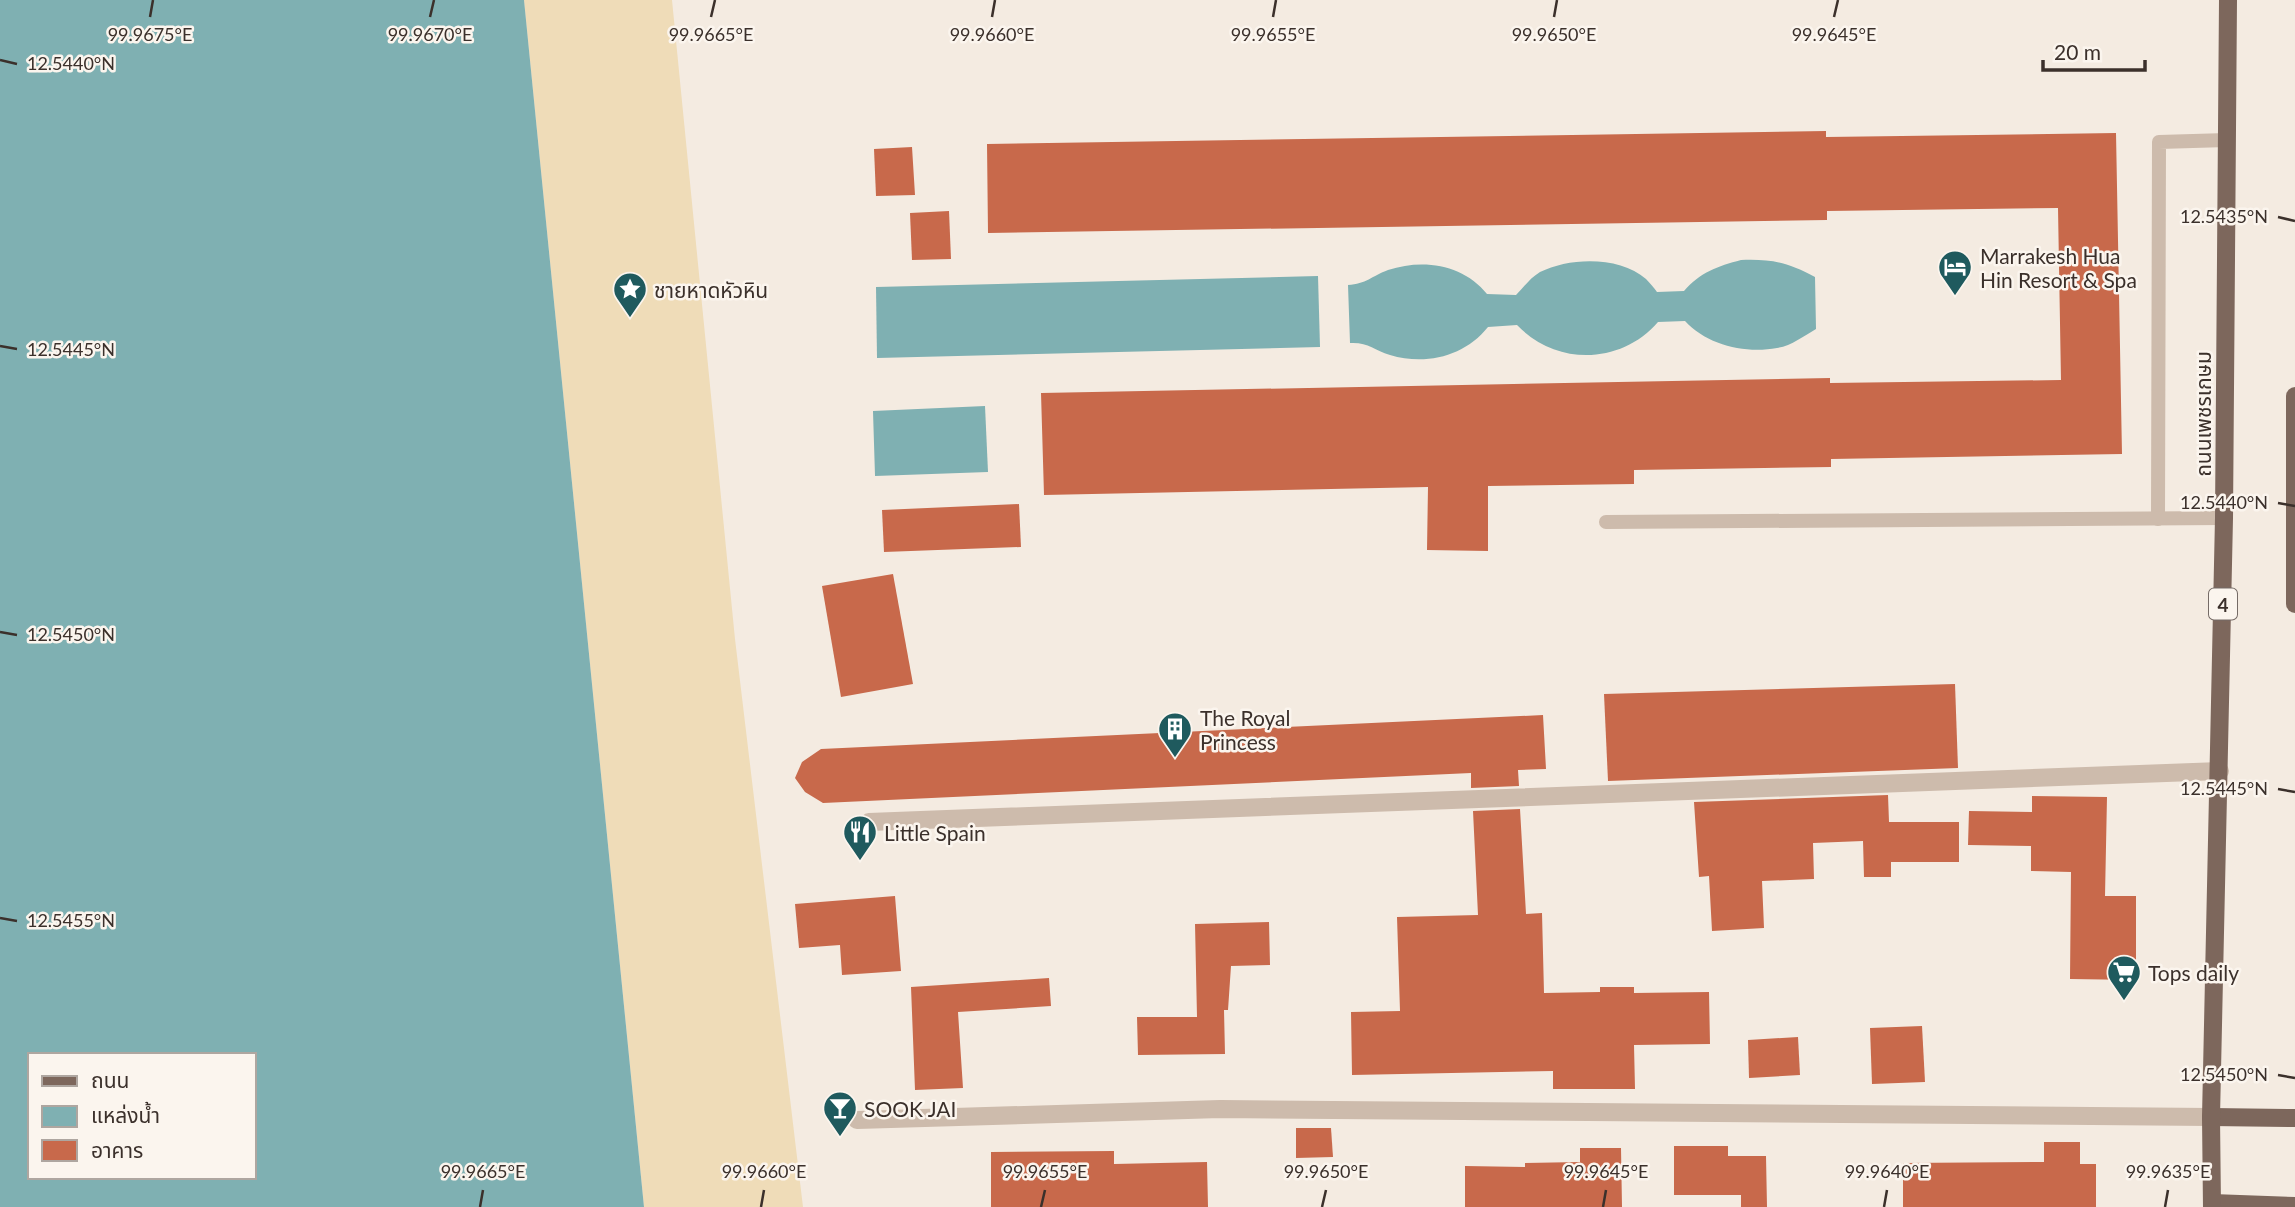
<svg xmlns="http://www.w3.org/2000/svg" width="2295" height="1207" font-family="Lato,'Noto Sans Thai',sans-serif">
<style>
.sand{fill:#efdcb8}
.water{fill:#7fb0b2;fill-rule:evenodd}
.building{fill:#c8694b}
.lines{fill:none;stroke-linecap:round;stroke-linejoin:round}
.lane{stroke:#cdbbac;stroke-width:14}
.street{stroke:#cdbbac;stroke-width:18}
.primary{stroke:#7d675c;stroke-width:18}
.ticks{fill:none;stroke:#3b302b;stroke-width:2.5}
.labels{text-anchor:middle;dominant-baseline:central;stroke-width:5;stroke-linejoin:round;paint-order:stroke}
.shield{fill:#fbf5ee;stroke:#756b66;stroke-width:2}
.shield-label{font-size:19px;font-weight:bold;fill:#3b302b}
.poi-label{font-size:21px;fill:#3b302b;stroke:#fbf5ee;text-anchor:start}
.street-label{font-size:21px;fill:#3b302b;stroke:#fbf5ee}
.ticks-label{font-size:18px;text-anchor:middle;fill:#3b302b;stroke:#fbf5ee;stroke-width:5;stroke-linejoin:round;paint-order:stroke}
</style>
<rect width="100%" height="100%" fill="#f4ebe1"/>
<polygon class="sand" points="524,0 672,0 735,639 803,1207 644,1207"/>
<g class="water">
<path d="M0,0H524L644,1207H0ZM30,1055H254V1177H30Z"/>
<path d="M1741,260C1771,259 1787,262 1815,277L1816,329C1804,336 1791,346 1777,348C1745,354 1707,345 1685,321L1658,322C1621,365 1556,366 1517,325L1488,327C1465,356 1426,366 1390,355C1374,350 1368,342 1350,343L1348,285C1366,284 1372,276 1388,270C1424,258 1464,265 1487,294L1516,295C1524,287 1530,278 1540,272C1570,257 1620,256 1646,279C1650,283 1654,288 1657,292L1684,291C1699,273 1718,266 1741,260Z"/>
<polygon points="1318,276 1320,347 877,358 876,287"/>
<polygon points="985,406 988,472 875,476 873,411"/>
</g>
<g class="building">
<polygon points="1826,131 1826,137 2116,133 2122,454 1831,459 1831,467 1634,470 1634,484 1488,486 1488,551 1427,550 1428,487 1044,495 1041,393 1830,378 1830,383 2061,380 2058,208 1827,211 1827,220 988,233 987,144"/>
<polygon points="912,147 915,195 876,196 874,149"/>
<polygon points="949,211 951,259 912,260 910,213"/>
<polygon points="1019,504 1021,547 884,552 882,510"/>
<polygon points="893,574 913,684 841,697 822,586"/>
<polygon points="1955,684 1958,768 1608,781 1604,694"/>
<polygon points="1543,715 1546,769 1518,770 1519,786 1471,788 1471,773 823,803 805,792 795,778 802,762 821,749"/>
<polygon points="1888,795 1889,822 1959,822 1959,862 1891,862 1891,877 1864,877 1863,841 1813,843 1814,879 1762,881 1764,928 1712,931 1709,876 1699,877 1694,802"/>
<polygon points="2032,796 2107,797 2105,896 2136,896 2136,980 2070,979 2071,872 2031,871 2031,846 1968,845 1969,811 2032,812"/>
<polygon points="1520,809 1526,914 1542,913 1544,993 1600,992 1600,987 1634,987 1634,993 1709,992 1710,1044 1634,1045 1635,1089 1553,1089 1553,1071 1352,1075 1351,1012 1400,1011 1397,917 1478,915 1473,811"/>
<polygon points="895,896 901,971 842,975 840,945 799,948 795,904"/>
<polygon points="1269,922 1270,965 1231,966 1228,1010 1224,1010 1225,1054 1138,1055 1137,1017 1197,1017 1195,924"/>
<polygon points="1049,978 1051,1006 958,1012 963,1088 915,1090 911,987"/>
<polygon points="1922,1026 1925,1082 1872,1084 1870,1028"/>
<polygon points="1798,1037 1800,1075 1749,1078 1748,1040"/>
<polygon points="1296,1128 1331,1128 1333,1157 1296,1158"/>
<polygon points="2044,1142 2080,1142 2080,1164 2096,1164 2096,1207 1903,1207 1903,1163 2044,1162"/>
<polygon points="1674,1146 1728,1146 1728,1156 1766,1156 1767,1207 1741,1207 1741,1195 1674,1195"/>
<polygon points="1580,1148 1621,1148 1622,1207 1465,1207 1465,1166 1525,1167 1525,1163 1580,1162"/>
<polygon points="1114,1151 1114,1164 1207,1162 1208,1207 991,1207 991,1152"/>
</g>
<g class="lines">
<g class="lane">
<polyline points="2158,519 2159,142 2227,140"/>
<polyline points="1606,522 2224,518"/>
</g>
<g class="street">
<polyline points="869,822 2220,771"/>
<polyline points="857,1120 1220,1109 2211,1117"/>
</g>
<g class="primary">
<polyline points="2295,396 2295,604"/>
<polyline points="2211,1117 2295,1118"/>
<polyline points="2212,1203 2295,1206"/>
<polyline points="2212,1207 2211,1117 2224,518 2228,0"/>
</g>
</g>
<path class="ticks" d="M150,17L153,0M430,17L434,0M711,17L715,0M992,17L995,0M1273,17L1276,0M1554,17L1557,0M1834,17L1838,0M0,60L17,64M2278,217L2295,221M0,346L17,349M2278,503L2295,506M0,632L17,635M2278,789L2295,792M0,918L17,921M2278,1075L2295,1078M480,1207L483,1190M761,1207L764,1190M1041,1207L1045,1190M1322,1207L1326,1190M1603,1207L1606,1190M1884,1207L1887,1190M2165,1207L2168,1190"/>
<defs>
<g id="hotel-pin" transform="scale(1.75)"><path d="M0 17L-7.5 6A9.5 9.5 0 1 1 7.5 6Z" fill="#1f5a5e" stroke="#fbf5ee"/><path d="M-6-4.5h1.5V1H6V5H4.5V3h-9V5H-6ZM-4 0a1.8 1.8 0 1 1 3.6 0ZM.5 0V-2.5h3Q6-2.5 6 0Z" fill="#fff"/></g>
<g id="sight-pin" transform="scale(1.75)"><path d="M0 17L-7.5 6A9.5 9.5 0 1 1 7.5 6Z" fill="#1f5a5e" stroke="#fbf5ee"/><path d="M0-6L1.8-2.2L6-1.7L2.9 1.2L3.7 5.4L0 3.3L-3.7 5.4L-2.9 1.2L-6-1.7L-1.8-2.2Z" fill="#fff"/></g>
<g id="building-pin" transform="scale(1.75)"><path d="M0 17L-7.5 6A9.5 9.5 0 1 1 7.5 6Z" fill="#1f5a5e" stroke="#fbf5ee"/><path d="M-4-6H4V6H1V3H-1V6H-4ZM-2.5-4.3h1.7v1.8h-1.7ZM.8-4.3h1.7v1.8H.8ZM-2.5-1h1.7V.8h-1.7ZM.8-1h1.7V.8H.8Z" fill="#fff"/></g>
<g id="restaurant-pin" transform="scale(1.75)"><path d="M0 17L-7.5 6A9.5 9.5 0 1 1 7.5 6Z" fill="#1f5a5e" stroke="#fbf5ee"/><path d="M-5-6h1v4h1v-4h1v4h1v-4h1v5L-1.5 .5V6h-2V.5L-5-1ZM5-6V6H3V1.5H1.5Q1.5-4 5-6Z" fill="#fff"/></g>
<g id="supermarket-pin" transform="scale(1.75)"><path d="M0 17L-7.5 6A9.5 9.5 0 1 1 7.5 6Z" fill="#1f5a5e" stroke="#fbf5ee"/><path d="M-6-5.5h2.5l.6 2H6L4.5 2H-2.5L-4.4-4H-6ZM-1.5 3.2a1.3 1.3 0 1 0 .1 0ZM3 3.2a1.3 1.3 0 1 0 .1 0Z" fill="#fff"/></g>
<g id="bar-pin" transform="scale(1.75)"><path d="M0 17L-7.5 6A9.5 9.5 0 1 1 7.5 6Z" fill="#1f5a5e" stroke="#fbf5ee"/><path d="M-6-5H6L.8 .8V4.5H3.5V6h-7V4.5H-.8V.8Z" fill="#fff"/></g>
</defs>
<g fill-rule="evenodd">
<use href="#hotel-pin" x="1955" y="267"/>
<use href="#sight-pin" x="630" y="289"/>
<use href="#building-pin" x="1175" y="729"/>
<use href="#restaurant-pin" x="860" y="832"/>
<use href="#supermarket-pin" x="2124" y="972"/>
<use href="#bar-pin" x="840" y="1108"/>
</g>
<g class="labels">
<rect class="shield" x="2209" y="588.5" width="28" height="31" rx="5"/>
<g class="shield-label">
<text x="2223" y="604">4</text>
</g>
<g class="poi-label">
<text x="1980" y="255">Marrakesh Hua<tspan x="1980" dy="24">Hin Resort &amp; Spa</tspan></text>
<text x="654" y="289">ชายหาดหัวหิน</text>
<text x="1200" y="717">The Royal<tspan x="1200" dy="24">Princess</tspan></text>
<text x="884" y="832">Little Spain</text>
<text x="2148" y="972">Tops daily</text>
<text x="864" y="1108">SOOK JAI</text>
</g>
<g class="street-label">
<text transform="translate(2202 414) rotate(-90)">ถนนเพชรเกษม</text>
</g>
</g>
<g class="ticks-label">
<text x="150" y="41">99.9675°E</text>
<text x="430" y="41">99.9670°E</text>
<text x="711" y="41">99.9665°E</text>
<text x="992" y="41">99.9660°E</text>
<text x="1273" y="41">99.9655°E</text>
<text x="1554" y="41">99.9650°E</text>
<text x="1834" y="41">99.9645°E</text>
<text x="71" y="70">12.5440°N</text>
<text x="2224" y="223">12.5435°N</text>
<text x="71" y="356">12.5445°N</text>
<text x="2224" y="509">12.5440°N</text>
<text x="71" y="641">12.5450°N</text>
<text x="2224" y="795">12.5445°N</text>
<text x="71" y="927">12.5455°N</text>
<text x="2224" y="1081">12.5450°N</text>
<text x="483" y="1178">99.9665°E</text>
<text x="764" y="1178">99.9660°E</text>
<text x="1045" y="1178">99.9655°E</text>
<text x="1326" y="1178">99.9650°E</text>
<text x="1606" y="1178">99.9645°E</text>
<text x="1887" y="1178">99.9640°E</text>
<text x="2168" y="1178">99.9635°E</text>
</g>
<rect x="28" y="1053" width="228" height="126" fill="#fbf5ee" stroke="#aea6a0" stroke-width="2"/>
<rect x="42" y="1076" width="35" height="10" fill="#7d675c" stroke="#aea6a0" stroke-width="2"/>
<text x="91" y="1088" font-size="21" fill="#3b302b">ถนน</text>
<rect x="42" y="1106" width="35" height="21" fill="#7fb0b2" stroke="#aea6a0" stroke-width="2"/>
<text x="91" y="1123" font-size="21" fill="#3b302b">แหล่งน้ำ</text>
<rect x="42" y="1140" width="35" height="21" fill="#c8694b" stroke="#aea6a0" stroke-width="2"/>
<text x="91" y="1158" font-size="21" fill="#3b302b">อาคาร</text>
<path d="M2043 60v10h102v-10" fill="none" stroke="#3b302b" stroke-width="3.5"/>
<text x="2054" y="60" font-size="21" fill="#3b302b" stroke="#fbf5ee" stroke-width="5" paint-order="stroke">20 m</text>
</svg>
